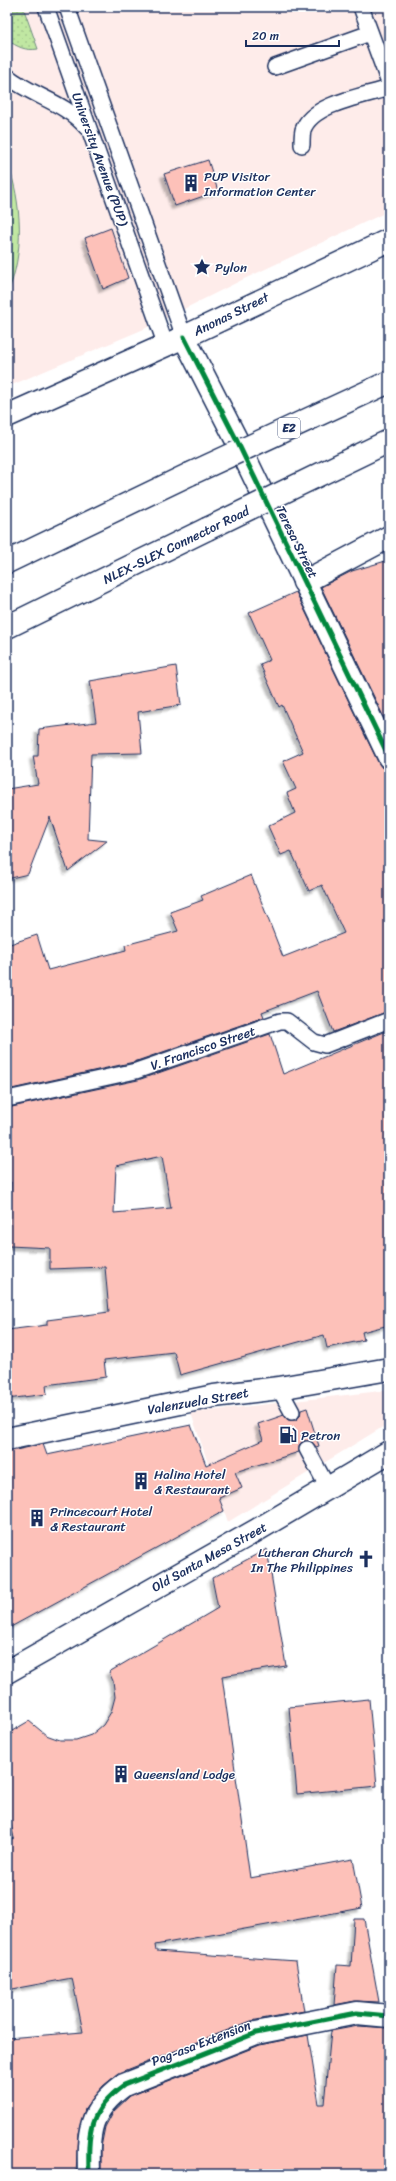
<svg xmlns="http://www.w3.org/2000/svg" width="396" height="2181" font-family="Sriracha,sans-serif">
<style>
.built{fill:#feecea}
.grass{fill:url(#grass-dots);stroke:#6e8b80}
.pitch{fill:#c0e7a2;stroke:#6e8b80}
.building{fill:#fdc1b9;stroke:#1b2f5e;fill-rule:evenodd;filter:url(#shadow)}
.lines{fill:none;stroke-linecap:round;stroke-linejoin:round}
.lane-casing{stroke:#1b2f5e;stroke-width:18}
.street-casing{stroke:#1b2f5e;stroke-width:25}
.secondary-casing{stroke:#1b2f5e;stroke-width:25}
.primary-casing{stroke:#1b2f5e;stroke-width:25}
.highway-casing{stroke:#1b2f5e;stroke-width:25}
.lane{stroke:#fff;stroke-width:15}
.street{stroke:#fff;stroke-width:22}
.secondary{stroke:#fff;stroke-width:22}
.primary{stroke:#fff;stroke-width:22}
.highway{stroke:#fff;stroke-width:22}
.highway-bridge-casing{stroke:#1b2f5e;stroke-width:25;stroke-linecap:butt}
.highway-bridge{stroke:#fff;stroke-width:22}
.cycleway-casing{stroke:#fff;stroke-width:8}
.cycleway{stroke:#00873e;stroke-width:5}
.labels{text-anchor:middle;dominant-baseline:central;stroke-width:3;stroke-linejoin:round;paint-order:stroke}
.shield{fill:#fff;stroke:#5f6d8e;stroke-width:1}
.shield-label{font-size:12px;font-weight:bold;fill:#1b2f5e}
.street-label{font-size:13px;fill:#1b2f5e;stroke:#fff}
.poi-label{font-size:13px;fill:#1b2f5e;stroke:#fff;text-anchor:start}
</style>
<defs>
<pattern id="grass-dots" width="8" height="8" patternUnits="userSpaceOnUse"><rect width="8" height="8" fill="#c0e7a2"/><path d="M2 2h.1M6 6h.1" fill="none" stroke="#a4c68e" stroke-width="1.8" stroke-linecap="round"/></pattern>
<filter id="shadow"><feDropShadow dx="-3.5" dy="3.5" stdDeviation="1" flood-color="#0004"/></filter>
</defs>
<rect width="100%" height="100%" fill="#fff"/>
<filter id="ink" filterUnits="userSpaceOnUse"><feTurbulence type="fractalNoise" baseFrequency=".025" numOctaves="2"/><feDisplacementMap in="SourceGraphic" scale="8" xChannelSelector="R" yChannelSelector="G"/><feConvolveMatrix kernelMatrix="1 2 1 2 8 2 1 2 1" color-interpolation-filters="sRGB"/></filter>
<g filter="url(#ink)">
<g class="built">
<polygon points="7,7 389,7 389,211 244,279 144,329 7,387"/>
<polygon points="389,1390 389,1423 228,1522 191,1413"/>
</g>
<path class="grass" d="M7,7H23L38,49C25,51 18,47 7,40Z"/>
<path class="pitch" d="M7,161C22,202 25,254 7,294Z"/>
<g class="building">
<polygon points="208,160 218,191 175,206 164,174"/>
<polygon points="111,228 128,278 103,289 85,238"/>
<polygon points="389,560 389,728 321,587 352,571"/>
<polygon points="296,592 378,762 382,768 389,769 389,1011 333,1032 317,991 262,1012 264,1017 134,1062 7,1090 7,945 37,935 48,970 126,950 125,945 178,931 170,912 203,900 201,896 251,875 283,957 344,933 322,885 309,891 291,851 281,855 268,826 295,813 287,793 296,789 283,761 303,752 282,705 279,707 260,664 270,660 249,613"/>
<polygon points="176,666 181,705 138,712 142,753 91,754 88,839 107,841 68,871 50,817 28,874 7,879 7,789 38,784 33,756 38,756 39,729 96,722 90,681"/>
<path d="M389,1030V1325L362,1332L364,1340L327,1348L324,1335L180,1375L174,1352L104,1360L106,1377L46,1385L47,1394L7,1399V1330L47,1325V1320L109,1312L105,1267L50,1269V1248L9,1246L11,1182L7,1183V1108L138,1080L270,1034L283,1074ZM162,1156L171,1208L114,1213L116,1166Z"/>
<polygon points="307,1408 319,1446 316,1447 311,1441 303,1441 299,1445 299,1452 235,1472 242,1488 219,1498 224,1511 7,1629 7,1452 43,1444 47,1455 191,1425 206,1465 263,1440 258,1424 284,1415 288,1420 296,1420 300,1416 301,1410"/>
<polygon points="267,1549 286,1666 222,1676 250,1878 353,1859 362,1908 155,1945 156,1951 296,1961 304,2011 251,2021 119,2073 103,2086 85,2109 78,2133 76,2174 7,2174 7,2038 83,2032 72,1978 7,1990 7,1841 14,1838 7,1809 7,1734 29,1721 46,1735 60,1740 76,1740 91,1735 103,1725 111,1712 115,1697 113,1681 109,1672 218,1608 212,1578"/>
<polygon points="369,1699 377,1786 297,1794 289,1707"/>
<polygon points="354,1919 364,1919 379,2002 355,2001 334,2005 337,1965 351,1966"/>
<polygon points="358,2026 389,2028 389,2174 101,2174 101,2147 105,2127 113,2112 130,2096 260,2045 308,2035 319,2104 324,2104 331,2031"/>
</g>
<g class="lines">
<g class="lane-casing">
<g id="lane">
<polyline points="46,7 166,346"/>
<polyline points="67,7 184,337"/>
<polyline points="361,7 389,83"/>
<polyline points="275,67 370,33"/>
<path d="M7,76C33,97 64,101 87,128"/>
<path d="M302,145C302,141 302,135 303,130C312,103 365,96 389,88"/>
<polyline points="7,1099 136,1071 280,1021 287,1021 314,1042 325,1045 389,1020"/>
<polyline points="279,1388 292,1412"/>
<polyline points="307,1449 328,1488"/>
</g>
</g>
<g class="street-casing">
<g id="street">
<polyline points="7,416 184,337"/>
<polyline points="304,582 389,537"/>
<path d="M89,2174C88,2132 88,2111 124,2085L256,2033L357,2013L389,2016"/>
</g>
</g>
<g class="secondary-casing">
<polyline id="secondary" points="389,240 184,337 236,439 389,757"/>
</g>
<g class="primary-casing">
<g id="primary">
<polyline points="7,1439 214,1396 279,1388 389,1369"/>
<polyline points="7,1672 257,1530 389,1452"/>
</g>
</g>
<g class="highway-casing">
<g id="highway">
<polyline points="7,562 190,474"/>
<polyline points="7,627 207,529"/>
</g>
</g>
<use href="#lane" class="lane"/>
<use href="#street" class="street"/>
<use href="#secondary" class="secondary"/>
<use href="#primary" class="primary"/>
<use href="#highway" class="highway"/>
<g class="highway-bridge-casing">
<g id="highway-bridge">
<polyline points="190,474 389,382"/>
<polyline points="207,529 389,441"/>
</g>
</g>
<use href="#highway-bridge" class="highway-bridge"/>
<g class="cycleway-casing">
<g id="cycleway">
<polyline points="184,337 236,439 389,757"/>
<path d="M89,2174C88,2132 88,2111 124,2085L256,2033L357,2013L389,2016"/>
</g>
</g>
<use href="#cycleway" class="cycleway"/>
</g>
</g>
<defs>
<g id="building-bare" transform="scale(1.38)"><path d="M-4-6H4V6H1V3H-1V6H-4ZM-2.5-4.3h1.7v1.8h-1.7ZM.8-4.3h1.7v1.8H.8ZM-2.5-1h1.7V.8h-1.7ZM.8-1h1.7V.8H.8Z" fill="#1b2f5e" stroke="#fff" stroke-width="2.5" paint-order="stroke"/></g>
<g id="sight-bare" transform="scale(1.38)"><path d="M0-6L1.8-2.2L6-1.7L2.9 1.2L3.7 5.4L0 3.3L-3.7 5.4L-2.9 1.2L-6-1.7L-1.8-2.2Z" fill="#1b2f5e" stroke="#fff" stroke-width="2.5" paint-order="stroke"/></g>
<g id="fuel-bare" transform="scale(1.38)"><path d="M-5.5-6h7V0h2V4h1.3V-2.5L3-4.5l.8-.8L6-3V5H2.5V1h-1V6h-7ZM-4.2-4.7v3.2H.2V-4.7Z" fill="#1b2f5e" stroke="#fff" stroke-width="2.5" paint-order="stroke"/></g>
<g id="church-bare" transform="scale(1.38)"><path d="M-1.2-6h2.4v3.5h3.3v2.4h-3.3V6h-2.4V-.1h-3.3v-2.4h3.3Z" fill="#1b2f5e" stroke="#fff" stroke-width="2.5" paint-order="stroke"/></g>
</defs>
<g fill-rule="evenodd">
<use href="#building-bare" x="191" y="183"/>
<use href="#sight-bare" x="202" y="267"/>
<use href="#fuel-bare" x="288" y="1435"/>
<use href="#building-bare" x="141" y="1481"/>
<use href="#building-bare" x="37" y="1518"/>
<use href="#church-bare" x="366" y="1559"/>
<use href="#building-bare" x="121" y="1774"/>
</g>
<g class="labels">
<rect class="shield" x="278" y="418" width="22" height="20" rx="3"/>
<g class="shield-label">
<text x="289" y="428">E2</text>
</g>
<g class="street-label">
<text transform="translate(100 159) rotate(70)">University Avenue (PUP)</text>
<text transform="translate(231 314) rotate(-26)">Anonas Street</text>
<text transform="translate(297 542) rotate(64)">Teresa Street</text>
<text transform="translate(176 545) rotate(-26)">NLEX-SLEX Connector Road</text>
<text transform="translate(203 1048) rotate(-19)">V. Francisco Street</text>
<text transform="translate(198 1401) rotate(-10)">Valenzuela Street</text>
<text transform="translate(209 1557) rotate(-29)">Old Santa Mesa Street</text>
<text transform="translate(201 2043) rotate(-21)">Pag-asa Extension</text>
</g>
<g class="poi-label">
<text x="204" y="176">PUP Visitor<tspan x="204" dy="15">Information Center</tspan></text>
<text x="215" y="267">Pylon</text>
<text x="301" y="1435">Petron</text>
<text x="154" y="1474">Halina Hotel<tspan x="154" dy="15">&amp; Restaurant</tspan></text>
<text x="50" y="1511">Princecourt Hotel<tspan x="50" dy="15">&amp; Restaurant</tspan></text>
<text x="353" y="1552" text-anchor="end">Lutheran Church<tspan x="353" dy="15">In The Philippines</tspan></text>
<text x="134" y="1774">Queensland Lodge</text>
</g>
</g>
<rect width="396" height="2181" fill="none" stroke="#fff" stroke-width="24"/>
<rect x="12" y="12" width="372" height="2157" fill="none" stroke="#1b2f5e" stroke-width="1.5" filter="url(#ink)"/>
<path d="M246 40v6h93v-6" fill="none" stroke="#1b2f5e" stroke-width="2"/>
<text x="252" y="40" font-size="12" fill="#1b2f5e" stroke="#ffffff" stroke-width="3" paint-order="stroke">20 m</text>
</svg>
